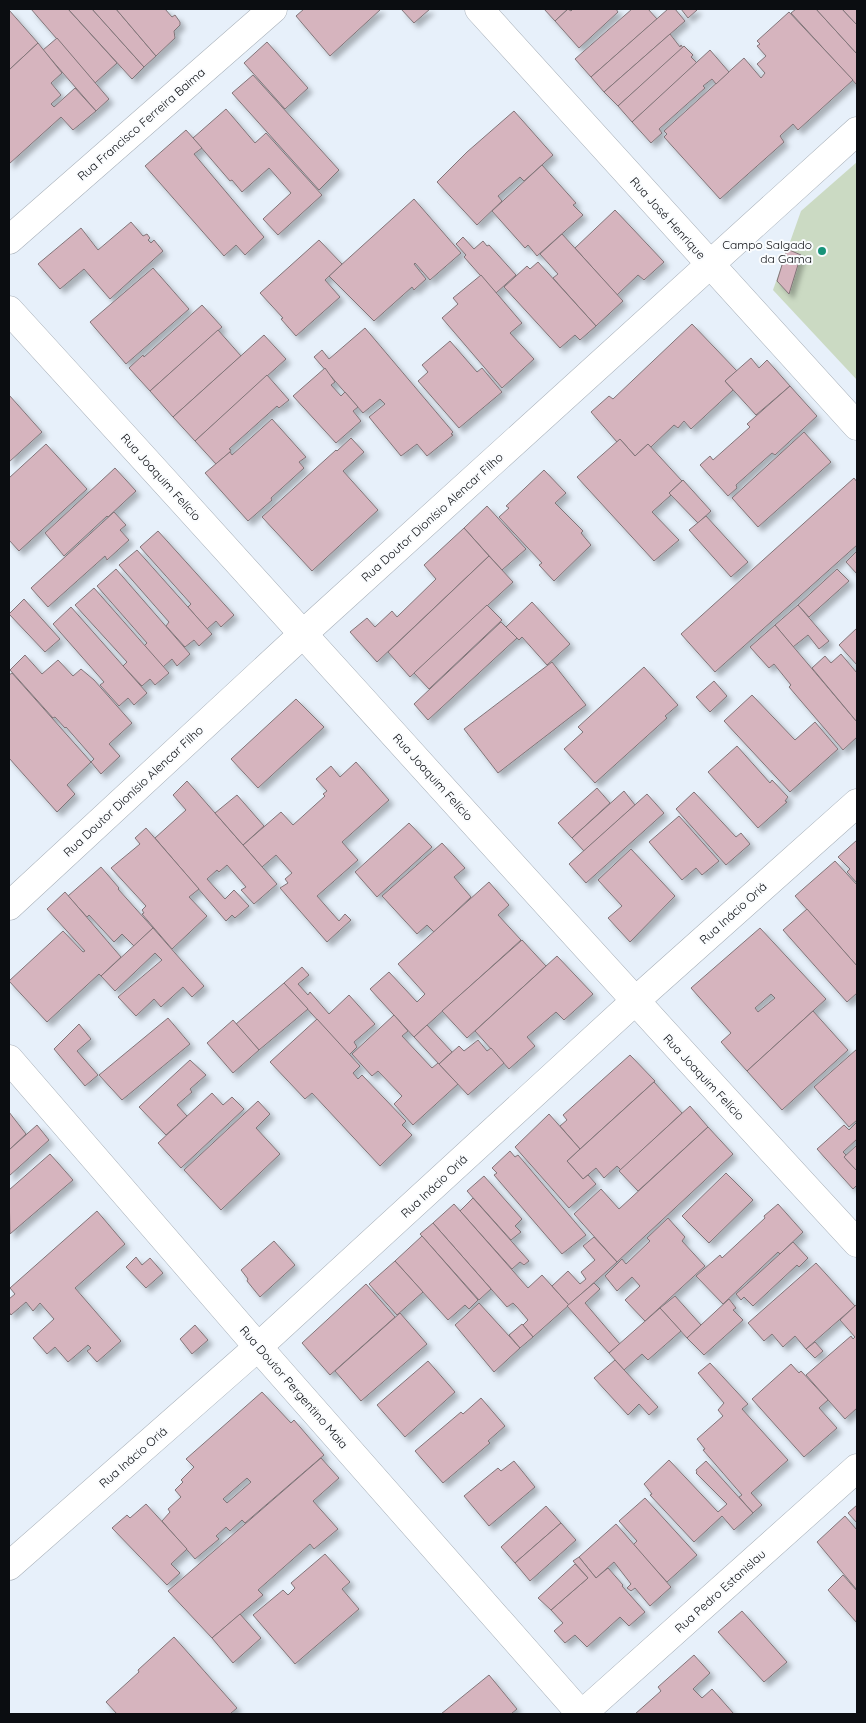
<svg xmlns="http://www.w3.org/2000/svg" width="866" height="1723" font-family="Quicksand,sans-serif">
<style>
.green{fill:#cbdac3}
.building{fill:#d6b4be;stroke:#827579;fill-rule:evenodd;filter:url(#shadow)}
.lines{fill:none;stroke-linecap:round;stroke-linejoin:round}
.minor-casing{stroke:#a8b0b9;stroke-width:29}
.minor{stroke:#fff;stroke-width:28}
.poi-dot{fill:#179379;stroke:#fafcfe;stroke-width:2}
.labels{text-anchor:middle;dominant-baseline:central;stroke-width:4;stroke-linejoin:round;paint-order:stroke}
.street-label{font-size:12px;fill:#0b0d11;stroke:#fafcfe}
.poi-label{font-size:12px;fill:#0b0d11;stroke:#fafcfe;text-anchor:end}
</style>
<defs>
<filter id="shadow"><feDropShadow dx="4.5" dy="4.5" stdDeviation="2.5" flood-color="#0004"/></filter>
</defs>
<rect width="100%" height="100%" fill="#e7f0fa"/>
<polygon class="green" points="857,162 857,380 773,290 801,211"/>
<g class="building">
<polygon points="31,9 68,9 117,63 95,83"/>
<polygon points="71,9 92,9 144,67 132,79 69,10"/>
<polygon points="92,9 116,9 156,56 144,67"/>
<polygon points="116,9 165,9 172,17 175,15 180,22 180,25 174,31 175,38 156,56"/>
<polygon points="304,9 381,9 330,56 296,16"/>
<polygon points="401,9 430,9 414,23"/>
<polygon points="544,9 568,9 555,21"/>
<polygon points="568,9 571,11 573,9 616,9 618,12 579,48 555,21"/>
<polygon points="632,9 648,9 657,19 591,77 575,59"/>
<polygon points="668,9 675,9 685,21 604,92 591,77"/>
<polygon points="681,9 696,9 697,10 688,18"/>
<polygon points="796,9 816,9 857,54 857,85 791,13"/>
<polygon points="816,9 842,9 857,25 857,54"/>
<polygon points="842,9 857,9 857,25"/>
<polygon points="9,10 38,43 9,70"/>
<polygon points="789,12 853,80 798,130 793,124 780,136 784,142 720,199 664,137 667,134 664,131 744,58 761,78 765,73 757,64 766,56 757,46 760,44 757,41"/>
<polygon points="670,34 680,47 681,45 683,48 618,106 604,92"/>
<polygon points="57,38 109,99 96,111 43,50"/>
<polygon points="267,42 308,88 285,109 244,63"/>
<polygon points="38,43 62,73 51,83 61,95 51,104 54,107 75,88 96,111 73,130 61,117 9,164 9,70"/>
<polygon points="684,46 693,55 691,57 697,63 632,122 618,106"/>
<polygon points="710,50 729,72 716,84 712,79 703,86 705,88 659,129 662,133 651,143 632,122"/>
<polygon points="253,75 339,170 319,190 232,93"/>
<polygon points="226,109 255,143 266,133 322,195 278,235 263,219 291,193 269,168 242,192 232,180 230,181 193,138"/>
<polygon points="514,111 553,155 524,181 520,177 498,196 502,201 477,225 437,182 467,152"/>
<polygon points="186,130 202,148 194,154 264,237 245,255 236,245 224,256 145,166"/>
<polygon points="542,165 576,203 573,205 583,215 537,256 528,245 525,248 492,211"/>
<polygon points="414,199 461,253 430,280 415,263 414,264 426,279 414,290 412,287 374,321 329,276"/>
<polygon points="615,210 664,262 644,280 638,275 617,295 575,248"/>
<polygon points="131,222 143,236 147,234 150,238 148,240 151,243 154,240 163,251 110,299 84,269 60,289 38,264 81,228 98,250"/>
<polygon points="562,234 623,301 596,326 553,278 558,274 540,254"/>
<polygon points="463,237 474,249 483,241 487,246 489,245 516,275 496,293 464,257 466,255 456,244"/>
<polygon points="319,240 342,264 325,280 340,297 296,336 281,319 283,318 260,293"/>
<polygon points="787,249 801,255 789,294 777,281"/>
<polygon points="538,262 596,326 580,340 575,335 560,348 504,287 527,266 530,269"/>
<polygon points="153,268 189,309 126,364 90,322"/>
<polygon points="481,275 522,323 510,333 534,359 502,388 442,318 458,304 453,298"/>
<polygon points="202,305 222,327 150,391 129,368 143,355 144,357"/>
<polygon points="692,324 737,371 725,381 733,390 691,429 684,421 678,428 674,425 651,447 648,444 635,456 620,439 617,442 591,412 609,396 613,399"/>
<polygon points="365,328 453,432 451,434 453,435 427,456 417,444 401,456 369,417 385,404 380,399 363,413 314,357 322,350 329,359"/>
<polygon points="218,330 241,356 173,417 150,391"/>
<polygon points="264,335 286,359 195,441 173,417"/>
<polygon points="450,341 477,372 482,368 502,392 459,428 418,381 428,372 422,365"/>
<polygon points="751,358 759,368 767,360 790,386 756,415 725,381"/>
<polygon points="325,368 335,382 331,385 341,396 345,392 358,407 353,411 361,421 336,443 293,396"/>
<polygon points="267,375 289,400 279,408 277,406 229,449 231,450 230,452 216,464 195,441"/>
<polygon points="790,386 817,416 775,455 772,453 736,485 737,488 728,496 700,465 710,456 713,460 750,427 747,424"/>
<polygon points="9,395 42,432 9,462"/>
<polygon points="272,419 306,457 299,462 304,468 271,498 272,500 248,521 205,473 230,452 232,455"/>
<polygon points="804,432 831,462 758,527 732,498"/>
<polygon points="351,438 364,452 343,471 378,510 312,571 262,517 336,450 337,451"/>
<polygon points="620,439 635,456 648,444 682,481 669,493 671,495 652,512 679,540 654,561 577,477"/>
<polygon points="46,444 87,489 19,551 9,540 9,478"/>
<polygon points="115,468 136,491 108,517 107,516 64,556 45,533"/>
<polygon points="544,470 566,493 555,503 583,531 581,533 591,545 554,581 539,565 542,563 499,517 509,508 506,506"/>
<polygon points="854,478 857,482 857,545 715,672 681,634"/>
<polygon points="683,480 711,511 698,523 669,493"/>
<polygon points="487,506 526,549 502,570 464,528"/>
<polygon points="114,512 126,525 120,530 129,540 107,560 105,556 48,607 31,588"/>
<polygon points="706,516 748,562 731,577 689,530"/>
<polygon points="464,528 489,556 377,662 350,632 367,618 375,627 392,611 397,617 436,579 424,565"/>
<polygon points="158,531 234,615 221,627 216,621 207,629 188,607 191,604 140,547"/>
<polygon points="137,550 212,634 199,646 194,640 185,647 166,626 169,622 119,565"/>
<polygon points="857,551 857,574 846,562"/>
<polygon points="489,556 513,582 410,677 388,652"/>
<polygon points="116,569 190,654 177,666 172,659 163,667 144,646 147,643 97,586"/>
<polygon points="837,569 849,581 809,617 798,605"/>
<polygon points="94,588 169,673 155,685 150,679 142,686 123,666 127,662 75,605"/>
<polygon points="24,599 60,639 45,652 9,614"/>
<polygon points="532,602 570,644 547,665 522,637 519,640 506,627"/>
<polygon points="487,605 502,620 429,689 414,673"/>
<polygon points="798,605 829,641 819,649 808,635 793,647 775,625"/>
<polygon points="71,607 147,693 134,705 128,698 119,706 100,685 104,682 53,624"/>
<polygon points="501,622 517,638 428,720 414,704"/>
<polygon points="775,625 857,722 857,737 843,750 789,687 791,685 774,664 769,668 750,647"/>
<polygon points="857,628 857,665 839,645"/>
<polygon points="841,654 857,673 857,722 812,668 825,656 831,663"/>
<polygon points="25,655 42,674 58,660 73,676 81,669 94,680 132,723 109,744 120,756 101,774 91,762 94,759 66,727 65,728 55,717 53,718 10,670"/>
<polygon points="552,662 586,705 498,773 464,729"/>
<polygon points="644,667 678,705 665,716 667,718 595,783 564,749 583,732 578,727"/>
<polygon points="12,673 91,762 67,785 75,794 57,812 9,758 9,675"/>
<polygon points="714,681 727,696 710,712 696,697"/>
<polygon points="752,695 795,740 815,722 838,749 790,792 724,721"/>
<polygon points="296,699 324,727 258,788 231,759"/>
<polygon points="737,746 770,783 772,780 788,797 785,801 787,802 758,828 708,772"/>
<polygon points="356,762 389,800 342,842 358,860 317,896 339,921 345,914 351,920 327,942 280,888 288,883 285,879 292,873 276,855 262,867 243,845 281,812 293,825 325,796 323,794 327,791 316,779 331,766 340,777"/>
<polygon points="187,781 277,884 254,904 241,890 246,887 227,865 219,872 217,870 207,879 225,899 234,890 249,906 235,918 232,915 226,921 155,838 186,810 173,795"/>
<polygon points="597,788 610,803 572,838 558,823"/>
<polygon points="624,791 635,805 584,851 572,838"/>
<polygon points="694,792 736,837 741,833 750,844 726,865 676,809"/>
<polygon points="647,794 664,813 586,883 569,864"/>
<polygon points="237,795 264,826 243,845 215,813"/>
<polygon points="679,816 719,861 702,875 696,868 682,880 649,842"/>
<polygon points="409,823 432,847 377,897 355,872"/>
<polygon points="146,828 199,889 189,897 207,916 172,949 142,914 144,913 142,910 146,906 111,868 140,844 135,838"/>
<polygon points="857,840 857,883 847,872 850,869 838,857"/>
<polygon points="442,843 465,868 454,877 471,897 434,932 427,925 417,934 382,896"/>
<polygon points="631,849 675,896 630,942 608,918 622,906 598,880"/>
<polygon points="835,861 857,885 857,966 795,896"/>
<polygon points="101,867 119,888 118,889 153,928 134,946 122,934 114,942 89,915 87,917 68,896"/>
<polygon points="489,882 509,905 498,915 521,940 414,1037 370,989 389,972 417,1002 425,994 398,964"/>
<polygon points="65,892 121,957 101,976 99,974 47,1022 9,981 63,931 83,952 85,951 47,909"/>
<polygon points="807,909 857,966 857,993 847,1002 783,930"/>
<polygon points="153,928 204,986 192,997 183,987 161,1007 154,999 136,1016 118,997 162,960 155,953 115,991 101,976"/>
<path d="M760,928L826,999L747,1071L721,1042L731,1033L691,988ZM771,994L775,998L758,1012L755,1008Z"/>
<polygon points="522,940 546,966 467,1038 442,1011"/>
<polygon points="557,956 593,994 564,1020 556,1012 527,1037 535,1046 509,1069 475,1031"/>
<polygon points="302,967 309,975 298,984 308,995 310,992 329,1014 349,995 375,1024 354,1042 357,1047 349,1055 284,983"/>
<polygon points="284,983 308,1009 259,1050 236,1024"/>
<polygon points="813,1011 848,1050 782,1110 747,1071"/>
<polygon points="394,1015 408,1031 402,1036 432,1068 438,1063 458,1084 413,1125 394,1104 402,1096 378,1071 372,1076 352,1054"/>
<polygon points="168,1018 190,1044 122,1100 99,1075"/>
<polygon points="317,1019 360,1066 353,1073 358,1079 362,1075 406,1121 402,1125 412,1135 380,1166 312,1093 305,1099 270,1062"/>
<polygon points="233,1020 259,1050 233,1073 207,1043"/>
<polygon points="79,1024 91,1039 77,1051 98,1075 85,1086 54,1049"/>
<polygon points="427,1025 452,1052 439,1064 414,1037"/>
<polygon points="478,1040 487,1051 491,1048 504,1063 468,1095 439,1064 459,1046 464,1051"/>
<polygon points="857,1049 857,1120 849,1127 814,1087"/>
<polygon points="630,1055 655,1081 580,1149 560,1126 567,1120 563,1115"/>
<polygon points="190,1060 206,1075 190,1089 192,1092 177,1105 187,1116 166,1135 139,1107"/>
<polygon points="654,1082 682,1113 621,1170 617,1166 604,1178 596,1168 583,1179 567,1161"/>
<polygon points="212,1093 223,1105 232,1097 244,1109 181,1168 158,1143"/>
<polygon points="258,1101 270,1114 256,1128 280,1154 221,1210 184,1170"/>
<polygon points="690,1106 708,1127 638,1191 619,1171"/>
<polygon points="9,1112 26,1134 9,1150"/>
<polygon points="549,1114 580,1149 567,1161 583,1179 588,1175 596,1184 569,1208 515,1147"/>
<polygon points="857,1122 857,1139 843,1152 846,1155 844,1157 857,1171 857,1185 853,1189 817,1149 844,1125 849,1130"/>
<polygon points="37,1125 49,1140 9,1176 9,1150"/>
<polygon points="708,1127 733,1154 617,1262 574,1214 601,1189 619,1209"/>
<polygon points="857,1145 857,1171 844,1157"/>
<polygon points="510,1151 515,1157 518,1155 586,1235 562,1254 494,1175 497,1173 492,1168"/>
<polygon points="50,1154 73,1180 10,1234 9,1190"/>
<polygon points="726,1173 753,1200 709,1243 682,1216"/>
<polygon points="484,1176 522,1219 515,1226 521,1232 511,1240 467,1191"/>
<polygon points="473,1198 529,1261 524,1265 520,1262 512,1269 460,1211"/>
<polygon points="454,1204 528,1288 542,1275 569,1305 533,1337 523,1325 528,1320 517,1307 513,1303 507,1307 433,1223"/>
<polygon points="778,1204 803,1232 780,1254 778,1252 723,1304 696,1276 720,1255 722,1258 765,1218 764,1216"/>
<polygon points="97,1211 125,1244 75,1288 121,1341 97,1362 87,1351 91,1348 88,1345 68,1362 55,1347 47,1354 33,1338 54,1319 40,1303 33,1311 26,1302 11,1315 9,1312 9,1299 15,1294 10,1288"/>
<polygon points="668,1218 685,1237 682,1241 705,1266 645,1321 625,1300 640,1286 632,1277 617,1291 605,1276 622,1259 626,1264 650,1241 647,1238"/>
<polygon points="433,1223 491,1289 479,1300 420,1234"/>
<polygon points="422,1236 478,1300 469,1309 465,1305 448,1320 395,1261"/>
<polygon points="594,1237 617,1262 569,1305 552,1286 568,1271 580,1284 586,1279 581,1272 595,1260 583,1246"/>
<polygon points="274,1241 295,1265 260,1297 247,1281 248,1279 241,1270"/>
<polygon points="793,1242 808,1258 799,1267 797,1265 753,1306 744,1297 741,1300 736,1294"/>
<polygon points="136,1257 142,1265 150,1258 163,1273 146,1288 126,1267"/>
<polygon points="395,1261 423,1292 397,1315 369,1284"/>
<polygon points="816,1263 855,1306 806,1349 795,1336 783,1347 772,1334 764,1341 748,1323"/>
<polygon points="594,1283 600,1289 585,1303 620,1344 609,1353 567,1306"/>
<polygon points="366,1284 395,1317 330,1375 302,1343"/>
<polygon points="675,1296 701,1325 687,1338 660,1308"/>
<polygon points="729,1299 736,1308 733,1310 743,1320 704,1355 687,1338"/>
<polygon points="479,1303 520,1348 494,1372 455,1325"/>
<polygon points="857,1304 857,1408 845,1419 806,1375 851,1336 853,1339 855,1337 840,1320"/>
<polygon points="660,1308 681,1331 648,1360 642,1354 624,1370 609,1353"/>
<polygon points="400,1313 427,1344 361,1401 335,1371"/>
<polygon points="522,1324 533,1337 520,1348 509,1335"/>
<polygon points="195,1325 208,1340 192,1354 180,1339"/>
<polygon points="815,1342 823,1351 815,1358 806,1349"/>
<polygon points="615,1360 658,1407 649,1415 639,1404 628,1415 594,1378"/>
<polygon points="428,1361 455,1392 405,1437 377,1405"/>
<polygon points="710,1363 748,1404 742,1409 788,1460 751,1493 762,1505 753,1513 739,1497 742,1495 703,1450 705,1449 697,1439 723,1416 718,1410 724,1403 698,1373"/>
<polygon points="791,1364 799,1373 801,1371 828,1400 819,1408 837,1428 804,1457 752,1399"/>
<path d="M262,1392L291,1423L294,1420L324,1455L245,1523L242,1520L230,1531L226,1527L216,1536L219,1539L195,1559L162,1521L170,1512L168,1509L181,1497L175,1490L183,1482L181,1480L194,1467L186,1459ZM247,1478L251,1482L227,1503L223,1499Z"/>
<polygon points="481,1398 505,1426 488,1441 490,1443 443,1483 415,1451 461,1412 463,1414"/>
<polygon points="321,1458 339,1478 313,1501 338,1529 314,1549 310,1544 258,1590 263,1595 212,1638 168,1591"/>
<polygon points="669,1460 718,1512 727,1504 696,1473 697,1472 696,1470 706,1461 753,1513 734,1530 722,1516 694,1542 650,1495 652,1494 644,1484"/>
<polygon points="514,1461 535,1487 489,1526 464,1496 498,1468 501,1471"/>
<polygon points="645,1498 697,1555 667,1582 633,1545 637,1541 619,1521"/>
<polygon points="146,1504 187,1549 171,1564 180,1573 167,1585 112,1528 127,1515 130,1518"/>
<polygon points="857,1505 857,1523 848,1513"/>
<polygon points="546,1506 561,1523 515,1563 501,1547"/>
<polygon points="845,1516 857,1530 857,1590 817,1542"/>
<polygon points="561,1523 576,1540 530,1581 515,1563"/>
<polygon points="616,1524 671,1587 650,1606 635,1588 631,1591 627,1588 631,1584 614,1562 596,1578 579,1557"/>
<polygon points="325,1554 350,1582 342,1589 359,1609 295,1664 253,1615 283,1590 288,1595 295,1588 291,1583"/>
<polygon points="579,1557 596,1578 608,1568 623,1585 622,1586 645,1612 629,1626 620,1617 587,1647 575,1635 565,1643 554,1631 563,1623 551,1610 588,1578 573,1561"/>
<polygon points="575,1564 588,1578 551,1610 538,1598"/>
<polygon points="843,1575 857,1591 857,1623 828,1590"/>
<polygon points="742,1611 787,1662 764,1682 718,1632"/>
<polygon points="240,1614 261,1638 233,1663 212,1638"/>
<polygon points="174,1637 237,1708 230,1714 117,1714 106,1702 139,1672 138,1670"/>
<polygon points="694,1655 710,1673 693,1689 702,1698 712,1689 734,1714 635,1714 661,1691 658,1687"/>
<polygon points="489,1675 517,1709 511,1714 441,1714"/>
</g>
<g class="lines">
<g class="minor-casing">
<g id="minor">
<polyline points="479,9 857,426"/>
<polyline points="9,240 273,9"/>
<path d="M9,310C292,620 572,934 857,1243"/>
<polyline points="9,906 304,633 857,131"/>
<polyline points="9,1059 258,1347 581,1714"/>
<polyline points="9,1566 258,1347 634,1002 857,803"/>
<polyline points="582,1714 857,1468"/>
</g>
</g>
<use href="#minor" class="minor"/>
</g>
<circle class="poi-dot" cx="822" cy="251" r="5"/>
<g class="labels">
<g class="street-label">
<text transform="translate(141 124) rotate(-41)">Rua Francisco Ferreira Baima</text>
<text transform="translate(668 218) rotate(48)">Rua José Henrique</text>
<text transform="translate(161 477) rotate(48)">Rua Joaquim Felício</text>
<text transform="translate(432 517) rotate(-42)">Rua Doutor Dionísio Alencar Filho</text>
<text transform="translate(433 777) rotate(48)">Rua Joaquim Felício</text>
<text transform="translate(133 791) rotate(-43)">Rua Doutor Dionísio Alencar Filho</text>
<text transform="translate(733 913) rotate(-42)">Rua Inácio Oriá</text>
<text transform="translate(704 1077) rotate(47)">Rua Joaquim Felício</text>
<text transform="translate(434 1186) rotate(-43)">Rua Inácio Oriá</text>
<text transform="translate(294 1387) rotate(49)">Rua Doutor Pergentino Maia</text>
<text transform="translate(133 1457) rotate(-41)">Rua Inácio Oriá</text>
<text transform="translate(720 1591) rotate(-42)">Rua Pedro Estanislau</text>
</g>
<g class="poi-label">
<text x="812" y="244">Campo Salgado<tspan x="812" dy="14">da Gama</tspan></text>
</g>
</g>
<rect width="866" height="1723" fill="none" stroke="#0b0d11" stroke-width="20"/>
</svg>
